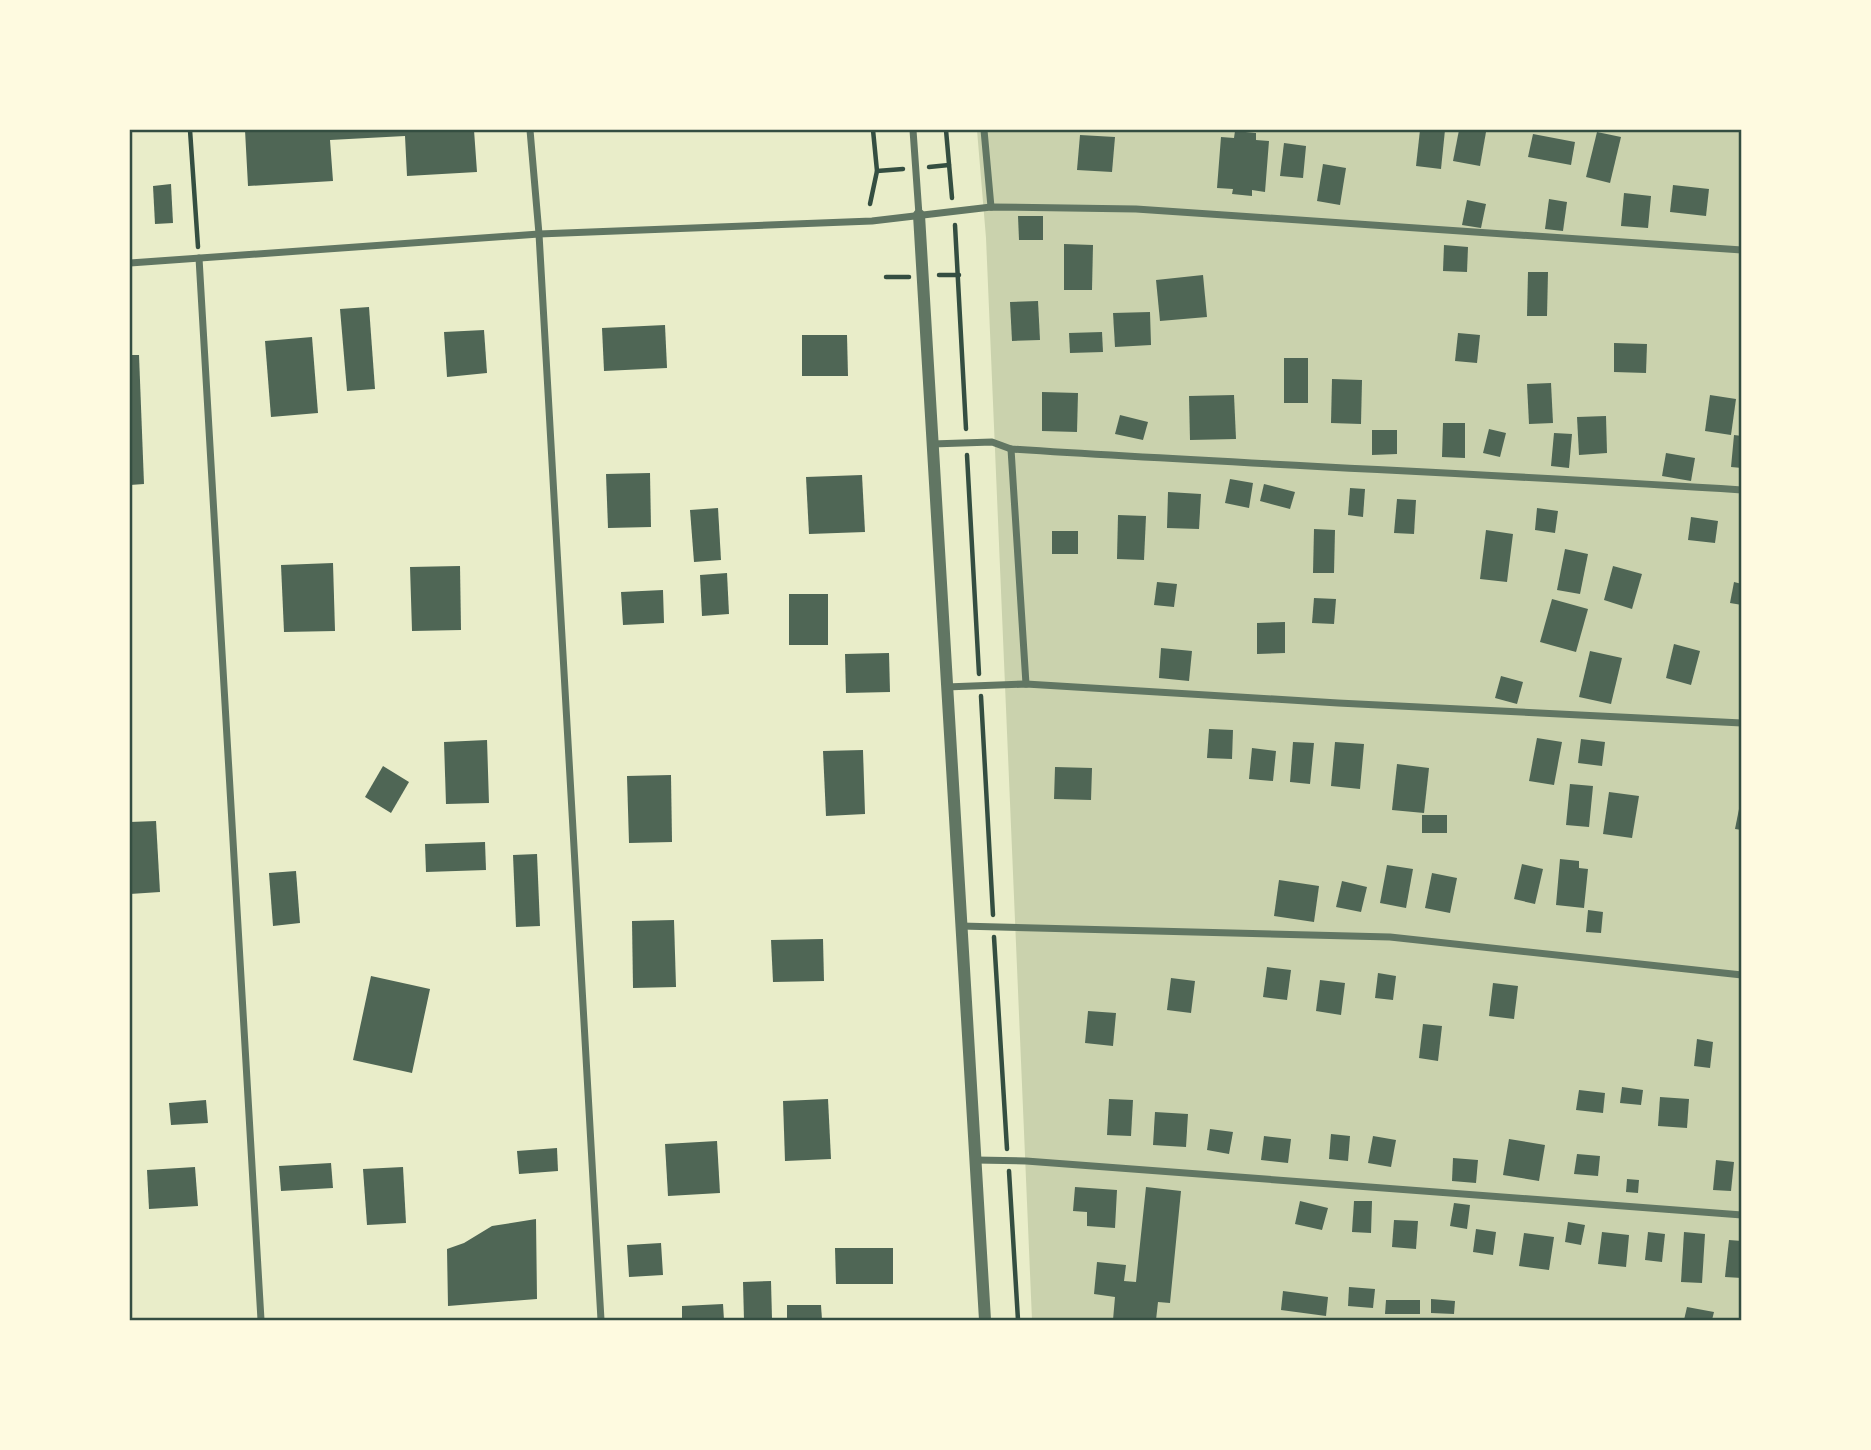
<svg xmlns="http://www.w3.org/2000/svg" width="1871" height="1450" font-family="'DM Sans',sans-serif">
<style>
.green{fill:#cad2ad}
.building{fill:#4f6655}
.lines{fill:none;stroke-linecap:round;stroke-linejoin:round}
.path{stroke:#344e41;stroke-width:4.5}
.minor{stroke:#617663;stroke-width:7}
.tertiary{stroke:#617663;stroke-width:12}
.neatline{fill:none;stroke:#344e41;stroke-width:2.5}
</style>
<rect width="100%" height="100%" fill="#e9edc9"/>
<polygon class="green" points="977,130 1741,130 1741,1320 1032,1320 986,238"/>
<g class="building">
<polygon points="245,130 474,130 477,172 407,176 405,136 330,140 333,181 248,186"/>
<polygon points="1420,130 1445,130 1441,169 1416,166"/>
<polygon points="1459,130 1486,132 1480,166 1453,161"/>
<polygon points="1235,131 1256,133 1256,140 1269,141 1265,192 1252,190 1252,196 1232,194 1233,189 1217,188 1221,137 1234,138"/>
<polygon points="1597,132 1621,137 1610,183 1586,177"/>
<polygon points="1533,134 1575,142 1571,165 1528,157"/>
<polygon points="1080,135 1115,137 1112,172 1077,170"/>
<polygon points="1284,143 1306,146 1303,178 1280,176"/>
<polygon points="1323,164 1346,168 1340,205 1317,201"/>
<polygon points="171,184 173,223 155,224 153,186"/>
<polygon points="1673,185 1709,189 1706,216 1670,212"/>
<polygon points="1624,193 1651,196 1648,228 1621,226"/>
<polygon points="1549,199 1567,202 1563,231 1545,229"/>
<polygon points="1467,200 1486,204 1481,228 1462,225"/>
<polygon points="1018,216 1043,216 1043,240 1019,240"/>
<polygon points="1064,244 1093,245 1092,290 1064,290"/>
<polygon points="1444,245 1468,247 1467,272 1443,271"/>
<polygon points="1528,272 1548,272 1547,316 1527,316"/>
<polygon points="1203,275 1207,317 1160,321 1156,280"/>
<polygon points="1038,301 1040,340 1012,341 1010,302"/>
<polygon points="369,307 375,389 347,391 340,309"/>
<polygon points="1150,312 1151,345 1115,347 1113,313"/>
<polygon points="665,325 667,368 604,371 602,328"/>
<polygon points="484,330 487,373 447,377 444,332"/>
<polygon points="1102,332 1103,352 1070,353 1069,333"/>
<polygon points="1458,333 1480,335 1477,363 1455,361"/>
<polygon points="802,335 847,335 848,376 802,376"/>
<polygon points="312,337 318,413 271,417 265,341"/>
<polygon points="1614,343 1647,344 1646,373 1614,372"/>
<polygon points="130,355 139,355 144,484 130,485"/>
<rect x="1284" y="358" width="24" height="45"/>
<polygon points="1332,379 1362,380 1361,424 1331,423"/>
<polygon points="1551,383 1553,423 1529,424 1527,384"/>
<polygon points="1042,392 1078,393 1077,432 1042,431"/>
<polygon points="1234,395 1236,439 1190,440 1189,396"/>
<polygon points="1710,395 1736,399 1731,435 1705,431"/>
<polygon points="1120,415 1148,422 1143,440 1115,434"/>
<polygon points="1606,416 1607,453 1579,455 1577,417"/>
<polygon points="1443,423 1465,423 1465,458 1442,457"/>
<polygon points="1489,429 1506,433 1500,457 1483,453"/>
<polygon points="1372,430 1397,430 1397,454 1372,455"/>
<polygon points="1554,433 1572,434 1569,468 1551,466"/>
<polygon points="1734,435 1742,436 1742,468 1731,467"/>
<polygon points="1666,453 1695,458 1691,481 1662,476"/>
<polygon points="650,473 651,527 608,528 606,474"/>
<polygon points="862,475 865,532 809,534 806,477"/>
<polygon points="1230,479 1253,483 1249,508 1225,503"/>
<polygon points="1264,484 1295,492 1290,509 1260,501"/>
<polygon points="1350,488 1365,489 1363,517 1348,515"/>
<polygon points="1168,492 1201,494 1199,529 1167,528"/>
<polygon points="1397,499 1416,500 1414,534 1394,533"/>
<polygon points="718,508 721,560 694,562 690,510"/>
<polygon points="1537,508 1558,511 1555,533 1535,530"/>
<polygon points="1118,515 1146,516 1144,560 1117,559"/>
<polygon points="1691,517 1718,521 1715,543 1688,540"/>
<polygon points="1314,529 1335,530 1334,573 1313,573"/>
<polygon points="1486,530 1513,534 1507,582 1480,579"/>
<rect x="1052" y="531" width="26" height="23"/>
<polygon points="1565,549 1588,554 1580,594 1557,590"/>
<polygon points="333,563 335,631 284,632 281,565"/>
<polygon points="460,566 461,630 412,631 410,567"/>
<polygon points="1613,566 1642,574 1632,609 1604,600"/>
<polygon points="727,573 729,614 702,616 700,575"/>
<polygon points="1157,582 1177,584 1174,607 1154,605"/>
<polygon points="1734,582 1742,584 1742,605 1730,603"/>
<polygon points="663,590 664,623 623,625 621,592"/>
<rect x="789" y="594" width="39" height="51"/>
<polygon points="1314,598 1336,599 1334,624 1312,623"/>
<polygon points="1552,599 1588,609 1576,652 1540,642"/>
<polygon points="1285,622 1285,653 1257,654 1257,623"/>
<polygon points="1674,644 1700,651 1691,685 1666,678"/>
<polygon points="1161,648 1192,651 1189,681 1159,678"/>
<polygon points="1590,651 1622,658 1611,704 1579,697"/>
<polygon points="889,653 890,692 846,693 845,654"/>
<polygon points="1501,676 1523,682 1517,704 1495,698"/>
<polygon points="1209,729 1233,730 1232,759 1207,758"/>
<polygon points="1537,738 1562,742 1554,785 1529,781"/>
<polygon points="1581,739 1605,742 1602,766 1578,763"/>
<polygon points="487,740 489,803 446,804 444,742"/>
<polygon points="1293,742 1314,743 1310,784 1290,782"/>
<polygon points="1335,742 1364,744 1360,789 1331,786"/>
<polygon points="1252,748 1276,751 1273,781 1249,779"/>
<polygon points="863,750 865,814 826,816 823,751"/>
<polygon points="1397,764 1429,768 1424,813 1392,810"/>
<polygon points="383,766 409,782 391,813 365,797"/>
<polygon points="1055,767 1092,768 1091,800 1054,799"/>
<polygon points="671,775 672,842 629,843 627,776"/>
<polygon points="1570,784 1593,786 1589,827 1566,825"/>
<polygon points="1609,792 1639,796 1632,838 1603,834"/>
<polygon points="1740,804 1742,804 1742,830 1735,829"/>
<rect x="1422" y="815" width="25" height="18"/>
<polygon points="156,821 160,892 130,894 130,822"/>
<polygon points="485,842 486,870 426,872 425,844"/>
<polygon points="537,854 540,926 516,927 513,855"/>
<polygon points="1560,859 1579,861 1579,868 1588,869 1584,908 1556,905"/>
<polygon points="1522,864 1543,869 1535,904 1514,899"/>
<polygon points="1387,865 1413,869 1406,908 1380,903"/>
<polygon points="296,871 300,923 273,926 269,873"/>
<polygon points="1432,873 1457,878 1450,913 1425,908"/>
<polygon points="1279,880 1319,886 1314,922 1274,916"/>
<polygon points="1342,881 1367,887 1361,912 1336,907"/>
<polygon points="1588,910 1603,912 1601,933 1586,932"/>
<polygon points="674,920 676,987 633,988 632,921"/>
<polygon points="823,939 824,981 773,982 771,940"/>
<polygon points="1267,967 1291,970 1287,1000 1263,997"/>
<polygon points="1378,973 1396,976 1393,1000 1375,998"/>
<polygon points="371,976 430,989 412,1073 353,1060"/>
<polygon points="1171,978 1195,981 1191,1013 1167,1010"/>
<polygon points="1320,980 1345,983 1341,1015 1316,1011"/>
<polygon points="1493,983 1518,986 1514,1019 1489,1016"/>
<polygon points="1088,1011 1116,1013 1113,1046 1085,1043"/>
<polygon points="1423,1024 1442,1026 1438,1061 1419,1058"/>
<polygon points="1697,1039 1713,1042 1710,1068 1694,1066"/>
<polygon points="1622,1087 1643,1090 1641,1105 1620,1103"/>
<polygon points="1579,1090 1605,1093 1603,1113 1576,1110"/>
<polygon points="1660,1097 1689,1099 1687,1128 1658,1126"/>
<polygon points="828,1099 831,1159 785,1161 783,1101"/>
<polygon points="1109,1099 1133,1100 1131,1136 1107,1135"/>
<polygon points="206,1100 208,1123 171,1125 169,1103"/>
<polygon points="1155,1112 1188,1114 1186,1147 1153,1145"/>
<polygon points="1210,1129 1233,1132 1229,1154 1207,1150"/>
<polygon points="1331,1134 1350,1136 1348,1161 1329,1159"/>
<polygon points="1264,1136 1291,1139 1288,1163 1261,1160"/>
<polygon points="1373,1136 1396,1140 1391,1167 1368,1163"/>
<polygon points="1509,1139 1545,1145 1539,1181 1503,1175"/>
<polygon points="717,1141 720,1193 668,1196 665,1144"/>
<polygon points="557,1148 558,1171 519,1174 517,1151"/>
<polygon points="1577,1154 1600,1156 1598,1176 1574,1174"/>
<polygon points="1453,1158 1478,1160 1476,1183 1452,1181"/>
<polygon points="1716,1160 1734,1162 1731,1191 1713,1190"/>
<polygon points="331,1163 333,1188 281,1191 279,1166"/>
<polygon points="195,1167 198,1206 149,1209 147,1170"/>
<polygon points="403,1167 406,1223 367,1225 363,1169"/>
<polygon points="1627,1179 1639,1180 1638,1193 1626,1192"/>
<polygon points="1075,1187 1117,1190 1115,1228 1087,1226 1087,1212 1073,1211"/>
<polygon points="1146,1187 1181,1191 1170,1303 1158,1302 1156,1320 1113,1320 1115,1297 1094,1294 1097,1262 1126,1265 1124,1281 1136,1282"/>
<polygon points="1300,1201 1328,1208 1322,1230 1295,1224"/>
<polygon points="1354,1201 1372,1201 1371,1233 1352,1232"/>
<polygon points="1454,1203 1470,1205 1467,1229 1450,1226"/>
<polygon points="536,1219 537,1299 448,1306 447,1249 464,1243 492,1226"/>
<polygon points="1394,1220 1418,1221 1416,1249 1392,1247"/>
<polygon points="1568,1222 1585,1225 1581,1245 1565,1242"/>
<polygon points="1476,1229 1496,1232 1493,1255 1473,1252"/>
<polygon points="1602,1232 1629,1235 1626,1267 1598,1264"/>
<polygon points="1648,1232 1665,1234 1662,1262 1645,1260"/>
<polygon points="1684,1232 1705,1234 1702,1283 1681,1282"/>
<polygon points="1524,1233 1554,1237 1549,1270 1519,1266"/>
<polygon points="1729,1240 1742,1241 1742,1278 1725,1277"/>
<polygon points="661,1243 663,1275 629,1277 627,1245"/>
<polygon points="835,1248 893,1248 893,1284 836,1284"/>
<polygon points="771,1281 772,1319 744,1320 743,1282"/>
<polygon points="1349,1287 1375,1289 1373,1308 1348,1306"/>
<polygon points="1283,1291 1328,1297 1326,1316 1281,1310"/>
<polygon points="1431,1299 1455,1301 1454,1314 1431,1313"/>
<polygon points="1386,1300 1420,1300 1420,1314 1385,1314"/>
<polygon points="723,1304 724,1320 682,1320 682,1306"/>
<polygon points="787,1305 821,1305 822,1320 787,1320"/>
<polygon points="1687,1307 1714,1312 1712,1320 1684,1320"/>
</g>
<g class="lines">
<g class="path">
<polyline points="190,130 198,247"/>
<polyline points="946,130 952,198"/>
<polyline points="929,167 949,165"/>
<polyline points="877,171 903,169"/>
<polyline points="870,204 877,171 873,130"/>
<polyline points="955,225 966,429"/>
<polyline points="939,275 959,275"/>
<polyline points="886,277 909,277"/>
<polyline points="967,455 979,674"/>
<polyline points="981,696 993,915"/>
<polyline points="994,937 1007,1149"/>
<polyline points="1009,1171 1018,1320"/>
</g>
<g class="minor">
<polyline points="530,130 539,234 601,1320"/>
<polyline points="913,130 919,215"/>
<polyline points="984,130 991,207"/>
<polyline points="199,258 261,1320"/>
<polyline points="130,263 539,234 872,221 991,207 1136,209 1742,250"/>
<path d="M932,444L992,442L1011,449C1254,465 1498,474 1742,490"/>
<polyline points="1011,449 1026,684"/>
<polyline points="946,687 1026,684 1338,703 1742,723"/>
<polyline points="961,926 1390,937 1742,975"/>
<polyline points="975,1160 1026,1161 1742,1215"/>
</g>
<polyline class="tertiary" points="919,215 985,1320"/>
</g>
<rect width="1871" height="1450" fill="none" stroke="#fefae0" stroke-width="262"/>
<rect x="131" y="131" width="1609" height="1188" class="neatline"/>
</svg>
